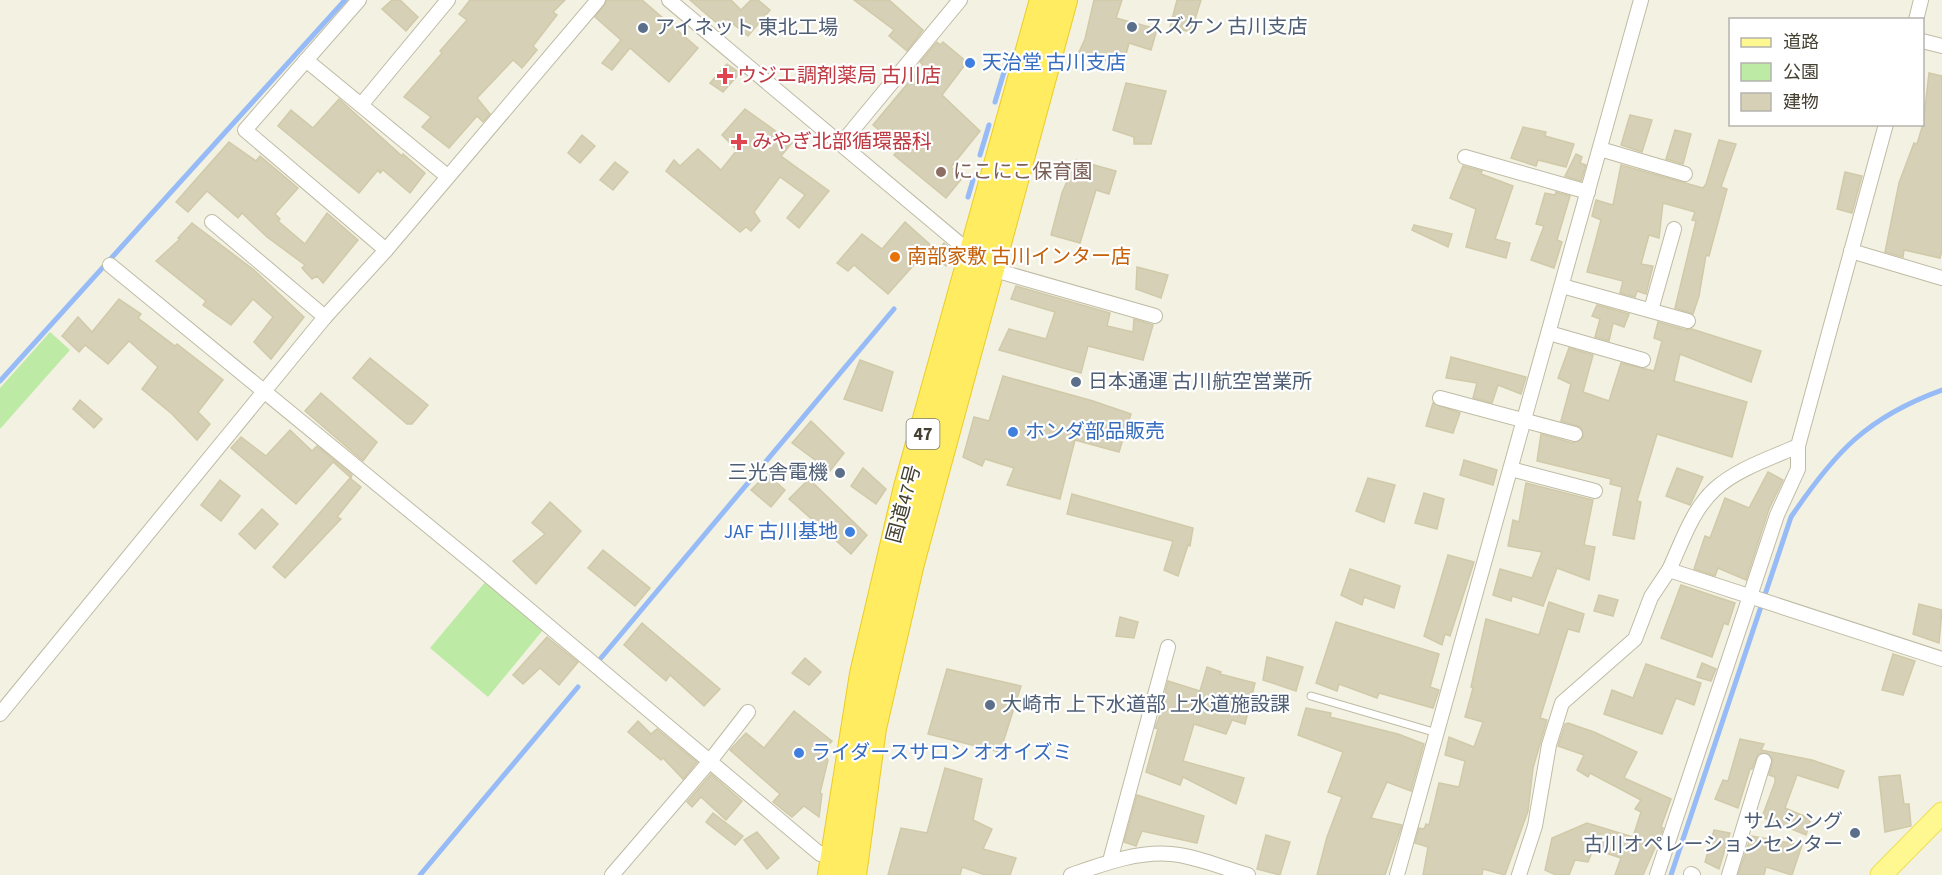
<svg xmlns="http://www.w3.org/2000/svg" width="1942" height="875" font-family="'Source Sans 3','Noto Sans JP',sans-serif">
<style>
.green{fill:#bdeba6}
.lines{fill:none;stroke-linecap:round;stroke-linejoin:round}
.stream{stroke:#97bbf6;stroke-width:5}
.building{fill:#d5d0b6;stroke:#d1caa9;stroke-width:1.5}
.lane-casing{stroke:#bfbba4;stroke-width:9}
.street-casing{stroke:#bfbba4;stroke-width:16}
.primary-casing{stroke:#eee155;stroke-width:23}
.highway-casing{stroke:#ebcc24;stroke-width:28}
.lane{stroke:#fff;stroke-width:7}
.street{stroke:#fff;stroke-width:14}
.primary{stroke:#fff78f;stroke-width:21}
.highway{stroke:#ffec61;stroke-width:26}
.service-dot{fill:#5c6f8a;stroke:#fff;stroke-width:2}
.shop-dot{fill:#3f7fe0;stroke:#fff;stroke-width:2}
.health-dot{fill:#e0444e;stroke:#fff;stroke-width:2}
.education-dot{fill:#8d6e63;stroke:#fff;stroke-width:2}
.food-dot{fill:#e8710a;stroke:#fff;stroke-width:2}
.labels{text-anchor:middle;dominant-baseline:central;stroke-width:4.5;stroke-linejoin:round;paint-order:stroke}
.shield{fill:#fff;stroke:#7d7a70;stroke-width:1.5}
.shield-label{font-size:18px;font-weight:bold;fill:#454132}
.service-label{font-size:20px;fill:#4e5e75;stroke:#fff;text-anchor:start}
.shop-label{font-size:20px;fill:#366cbe;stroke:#fff;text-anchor:start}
.health-label{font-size:20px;fill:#be3a42;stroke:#fff;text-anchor:start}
.education-label{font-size:20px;fill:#785e54;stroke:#fff;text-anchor:start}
.food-label{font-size:20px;fill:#c56008;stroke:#fff;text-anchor:start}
.street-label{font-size:20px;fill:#454132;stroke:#fff}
</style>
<rect width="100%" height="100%" fill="#f3f1e2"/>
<g class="green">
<polygon points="50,332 70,350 0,429 0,388"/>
<polygon points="486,581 543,630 488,697 430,648"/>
</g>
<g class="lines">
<g class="stream">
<polyline points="995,102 1004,72"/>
<polyline points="980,155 989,125"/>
<polyline points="968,197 973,180"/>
<polyline points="0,381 345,0"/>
<polyline points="601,658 894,309"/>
<polyline points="420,875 578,687"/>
<path d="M1671,875L1791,517C1835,452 1867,417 1942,390"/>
</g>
</g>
<g class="building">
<polygon points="392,0 400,0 418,17 406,31 382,9"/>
<polygon points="470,0 565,0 553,12 557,15 533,46 537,50 522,68 513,60 477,98 490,114 483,122 477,116 449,148 422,127 431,117 404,97 442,53 440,51 467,20 459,14"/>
<polygon points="607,0 642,0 698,48 669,82 630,48 612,70 602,63 621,40 595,17"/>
<polygon points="690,0 731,0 741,10 751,0 758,0 770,10 748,36 727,19 720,26"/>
<polygon points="854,0 889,0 923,30 907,51 889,36 894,30"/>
<polygon points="1094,0 1122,0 1116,18 1157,29 1151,50 1129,43 1123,66 1079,52 1085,39"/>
<polygon points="1177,0 1201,0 1191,32 1170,27"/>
<polygon points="937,42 940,45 943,42 967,62 942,95 980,131 951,167 963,177 946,198 894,155 899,147 873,125 923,65 920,62"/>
<polygon points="727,64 740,73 723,92 710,83"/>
<polygon points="1929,73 1942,76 1942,251 1940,258 1904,250 1903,257 1885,252 1899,183 1914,143 1917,144 1923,124"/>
<polygon points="1126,83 1166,91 1151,144 1134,144 1134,137 1113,130"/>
<polygon points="339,99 402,156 403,154 425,173 410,193 383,170 380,173 378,170 359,193 278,126 291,110 313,128"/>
<polygon points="745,109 792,143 781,156 829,191 799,228 787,218 805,195 780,177 754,212 760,221 751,231 746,227 740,232 666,171 674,160 680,166 698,149 721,170 737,150 722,135"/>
<polygon points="1630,115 1652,120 1642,152 1621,145"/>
<polygon points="1523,127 1546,132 1545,136 1574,144 1566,167 1538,160 1536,166 1511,158"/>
<polygon points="1675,130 1691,134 1683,164 1666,159"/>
<polygon points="582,135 595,146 580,163 568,153"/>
<polygon points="1719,140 1736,144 1721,187 1727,189 1709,256 1706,255 1699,296 1693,314 1675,308 1696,221 1692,220 1695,212 1663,203 1659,238 1649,235 1641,264 1653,266 1646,294 1637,291 1635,297 1620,293 1623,281 1587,272 1601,220 1592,216 1596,200 1613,205 1621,165 1703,188 1706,184"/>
<polygon points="229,142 256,161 260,156 298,188 275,214 280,219 278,221 305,244 327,213 358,240 323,283 317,276 312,279 302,268 305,265 267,237 242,213 238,218 207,191 188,212 176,202"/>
<polygon points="1576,154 1582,157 1580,163 1586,165 1581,181 1565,176"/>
<polygon points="1076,160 1116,171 1109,194 1096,190 1080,243 1051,235 1062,193"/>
<polygon points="615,162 628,172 613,190 600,180"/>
<polygon points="1463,166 1482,171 1481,174 1513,186 1495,239 1510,243 1506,258 1466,247 1476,209 1450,198"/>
<polygon points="1845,172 1862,176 1852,213 1837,209"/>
<polygon points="1556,192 1570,196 1557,240 1562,242 1554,268 1531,260 1544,226 1536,224 1545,193 1555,195"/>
<polygon points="905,222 934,248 924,260 920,258 888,294 854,265 848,271 837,263 862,234 882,249"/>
<polygon points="192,223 254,270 304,317 271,359 254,342 273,317 253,299 231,325 203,305 206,301 156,261 180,239 178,238"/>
<polygon points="1414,225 1452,234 1448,247 1412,230"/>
<polygon points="944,243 957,254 946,266 934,255"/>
<polygon points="1137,267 1168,275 1161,298 1136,289"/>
<polygon points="1016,286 1110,313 1107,326 1133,332 1134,319 1153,325 1143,360 1088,346 1081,373 999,350 1009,329 1046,339 1055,312 1011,299"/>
<polygon points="119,299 141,314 138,318 175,346 177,344 223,380 198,412 210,424 197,440 172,414 142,389 158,367 129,341 108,364 85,345 79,352 62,336 78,317 92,332"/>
<polygon points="1597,305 1629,314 1624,327 1613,323 1609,341 1595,337 1600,319 1592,316"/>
<polygon points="1658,322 1686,330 1692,329 1761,351 1751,382 1680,354 1674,381 1747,402 1732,457 1657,434 1637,501 1641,502 1634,539 1613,535 1622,487 1610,484 1611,479 1537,461 1541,434 1573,443 1583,437 1581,427 1561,421 1571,384 1558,378 1569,348 1593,355 1583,392 1609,401 1621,363 1654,371 1662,341 1654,338"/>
<polygon points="1451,357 1526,377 1521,394 1498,385 1492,403 1473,398 1477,383 1446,378"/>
<polygon points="370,358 428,405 412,424 407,424 353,378"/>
<polygon points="860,360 893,372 882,411 844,399"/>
<polygon points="1003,376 1093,401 1131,414 1119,452 1075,440 1060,499 1007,485 1014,468 985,459 982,466 963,457 974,417 989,421"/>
<polygon points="321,393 377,442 363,461 305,411"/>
<polygon points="80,400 102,419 94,428 73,409"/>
<polygon points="1433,403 1460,413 1453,433 1426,426"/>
<polygon points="811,421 844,453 830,471 792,443"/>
<polygon points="290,430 312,451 317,446 352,475 351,478 333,462 296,504 231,448 241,437 266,456"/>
<polygon points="1464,460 1497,470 1493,485 1460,475"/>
<polygon points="863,468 886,489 876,504 851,486"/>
<polygon points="1677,468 1703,477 1690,505 1666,496"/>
<polygon points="1768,472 1783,480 1769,509 1746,580 1718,568 1715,576 1694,569 1705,536 1710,538 1725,498 1749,508"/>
<polygon points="767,474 785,490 771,507 751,490"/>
<polygon points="350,478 361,487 337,517 341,519 285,578 273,567"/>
<polygon points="1368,478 1395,485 1384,522 1356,511"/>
<polygon points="809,479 867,535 851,554 789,499"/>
<polygon points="220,480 240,496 221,521 201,505"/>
<polygon points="1526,483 1593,500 1584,545 1595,547 1589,580 1557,568 1543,606 1512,596 1511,601 1493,595 1500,569 1532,578 1542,552 1508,546 1513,520 1519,522"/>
<polygon points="1424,493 1444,499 1437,529 1415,523"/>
<polygon points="1072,494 1193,528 1190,546 1188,545 1178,576 1164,570 1173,541 1067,514"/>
<polygon points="550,502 581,531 536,584 513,561 545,534 532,523"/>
<polygon points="262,509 278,524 255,549 239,534"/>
<polygon points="603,550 650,588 635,606 588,568"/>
<polygon points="1448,555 1474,562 1450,636 1445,634 1442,645 1424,636"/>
<polygon points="1350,569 1400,586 1394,608 1364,597 1362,605 1341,595"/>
<polygon points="1681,585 1735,603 1728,625 1724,623 1712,657 1661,638"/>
<polygon points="1599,595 1618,600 1613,616 1594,611"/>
<polygon points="1549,602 1584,614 1579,632 1568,629 1540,718 1547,720 1533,768 1528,811 1505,875 1483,869 1482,875 1423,875 1428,847 1415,843 1419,828 1424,829 1426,824 1429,825 1439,783 1459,787 1465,761 1445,755 1449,737 1474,747 1483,722 1465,717 1473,688 1471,687 1486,619 1539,635"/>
<polygon points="1919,604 1942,610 1939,643 1913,634"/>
<polygon points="1120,617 1138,622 1134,638 1116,636"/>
<polygon points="1336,622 1439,654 1430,687 1439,690 1433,708 1379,693 1377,698 1339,684 1337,691 1316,683"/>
<polygon points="642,623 720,689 704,706 670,675 666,681 624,645"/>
<polygon points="547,637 578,662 559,685 540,668 523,684 513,675"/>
<polygon points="1893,654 1915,661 1903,695 1882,690"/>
<polygon points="1267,657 1303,667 1296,691 1263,680"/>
<polygon points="805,658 821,672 809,685 792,673"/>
<polygon points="1702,663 1716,669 1711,681 1697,677"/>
<polygon points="1646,664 1701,683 1694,705 1676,698 1662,734 1604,714 1612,690 1633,698"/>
<polygon points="1207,667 1221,672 1220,674 1255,683 1245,724 1232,720 1226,734 1194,724 1183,761 1244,778 1236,804 1183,777 1180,785 1146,772 1158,729 1155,728 1168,694 1165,693 1168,681 1200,691"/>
<polygon points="947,669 1021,686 1000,752 928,734"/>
<polygon points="1306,708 1331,713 1330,717 1398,734 1424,744 1411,791 1387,782 1371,818 1402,825 1385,875 1317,875 1327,837 1342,797 1328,792 1343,752 1298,735"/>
<polygon points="794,711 832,741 822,752 828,760 820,793 822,794 819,817 804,806 792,817 773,802 780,794 730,750 746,733 764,748"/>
<polygon points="638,721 651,734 657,729 697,762 683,779 663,758 661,760 628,732"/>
<polygon points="1568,723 1594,732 1637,752 1624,778 1671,799 1661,827 1663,828 1662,832 1643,875 1615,875 1621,858 1593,849 1588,862 1575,860 1569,875 1556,875 1545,870 1552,838 1587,823 1633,837 1641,812 1635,809 1641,800 1590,773 1588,777 1577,770 1584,755 1558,746 1565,724"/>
<polygon points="1740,739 1764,744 1761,750 1812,760 1844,771 1838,788 1797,775 1785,808 1811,819 1806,835 1762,817 1775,782 1775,777 1769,775 1773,760 1767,753 1758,754 1752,769 1750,769 1738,808 1715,799 1723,780 1728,781"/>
<polygon points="945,768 982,779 973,820 992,829 983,849 1016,858 1010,875 985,875 962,867 960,875 888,875 901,828 927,833"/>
<polygon points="711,774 742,801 726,820 701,797 692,807 687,802"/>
<polygon points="1900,775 1904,804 1909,804 1911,826 1885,832 1879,777"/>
<polygon points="1137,795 1204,816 1197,843 1142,831 1136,846 1124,842"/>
<polygon points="713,813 743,836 735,845 706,822"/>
<polygon points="1714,830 1730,833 1719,869 1705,862"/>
<polygon points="757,832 779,858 767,869 744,840"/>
<polygon points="1266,835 1290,842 1280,875 1257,869"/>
<polygon points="1751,836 1802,845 1792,875 1766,867 1764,875 1738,875"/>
</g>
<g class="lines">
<g class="lane-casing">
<polyline id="lane" points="1311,696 1437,733"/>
</g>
<g class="street-casing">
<g id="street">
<polyline points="359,0 245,130 386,250"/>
<polyline points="669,0 973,255"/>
<polyline points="1916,20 1921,0"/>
<polyline points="1922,41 1942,46"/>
<polyline points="306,60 447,176"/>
<polyline points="361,105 448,0"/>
<polyline points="841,144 960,0"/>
<polyline points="1600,149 1685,174"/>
<polyline points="1465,157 1588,192"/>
<polyline points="212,222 325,317"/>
<polyline points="1851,251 1942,278"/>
<polyline points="110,265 482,570 820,854 834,852"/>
<polyline points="991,269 1155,316"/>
<polyline points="1562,286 1688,321"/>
<polyline points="1651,310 1674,229"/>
<polyline points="1549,333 1643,360"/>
<polyline points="1440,398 1575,434"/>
<polyline points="1511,469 1595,491"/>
<path d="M1669,570C1682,542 1692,510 1715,489C1737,469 1771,458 1798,446L1886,124"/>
<polyline points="0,714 325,317 386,250 598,0"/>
<polyline points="1110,861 1168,647"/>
<polyline points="1691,874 1693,875"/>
<polyline points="612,875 710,761 748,712"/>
<path d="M1071,875C1103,864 1137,851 1171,854C1196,856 1223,868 1248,875"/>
<polyline points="1397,875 1641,0"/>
<polyline points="1519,875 1535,826 1549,745 1562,703 1635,639 1651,597 1669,570 1942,659"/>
<polyline points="1657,875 1777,515 1798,469 1798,446"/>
<polyline points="1729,875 1764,761"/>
</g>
</g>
<g class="primary-casing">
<polyline id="primary" points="1881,875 1942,813"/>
</g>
<g class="highway-casing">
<g id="highway">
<polyline points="831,875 863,674 907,487 1043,0"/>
<polyline points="853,875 873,728 911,563 1064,0"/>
</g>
</g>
<use href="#lane" class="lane"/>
<use href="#street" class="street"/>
<use href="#primary" class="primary"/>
<use href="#highway" class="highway"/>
</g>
<g class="service-dot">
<circle cx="1132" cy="27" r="6"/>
<circle cx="643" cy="28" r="6"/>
<circle cx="1076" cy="382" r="6"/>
<circle cx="840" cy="473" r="6"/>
<circle cx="990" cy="705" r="6"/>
<circle cx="1855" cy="833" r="6"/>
</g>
<g class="shop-dot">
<circle cx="970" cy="63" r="6"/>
<circle cx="1013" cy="432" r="6"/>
<circle cx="850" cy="532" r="6"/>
<circle cx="799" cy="753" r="6"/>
</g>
<g class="health-dot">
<path d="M722 67h6v6h6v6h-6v6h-6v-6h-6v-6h6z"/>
<path d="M736 133h6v6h6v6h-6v6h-6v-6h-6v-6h6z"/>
</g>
<circle class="education-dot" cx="941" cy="172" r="6"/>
<circle class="food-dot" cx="895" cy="257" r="6"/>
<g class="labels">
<rect class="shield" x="906.5" y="419" width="33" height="30" rx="4.5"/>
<g class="shield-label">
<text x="923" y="434">47</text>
</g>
<g class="service-label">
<text x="1144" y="27">スズケン 古川支店</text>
<text x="655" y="28">アイネット 東北工場</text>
<text x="1088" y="382">日本通運 古川航空営業所</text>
<text x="828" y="473" text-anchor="end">三光舎電機</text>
<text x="1002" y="705">大崎市 上下水道部 上水道施設課</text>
<text x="1843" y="822" text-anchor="end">サムシング<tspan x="1843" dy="23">古川オペレーションセンター</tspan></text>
</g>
<g class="shop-label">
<text x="982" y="63">天治堂 古川支店</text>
<text x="1025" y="432">ホンダ部品販売</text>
<text x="838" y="532" text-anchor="end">JAF 古川基地</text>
<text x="811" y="753">ライダースサロン オオイズミ</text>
</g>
<g class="health-label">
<text x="737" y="76">ウジエ調剤薬局 古川店</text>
<text x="752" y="142">みやぎ北部循環器科</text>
</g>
<g class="education-label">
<text x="953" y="172">にこにこ保育園</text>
</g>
<g class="food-label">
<text x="907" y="257">南部家敷 古川インター店</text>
</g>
<g class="street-label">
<text transform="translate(904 504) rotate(-75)">国道47号</text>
</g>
</g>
<rect x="1729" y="18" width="195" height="108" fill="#ffffff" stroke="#b5b3ad" stroke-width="1.5"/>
<rect x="1741" y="38" width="30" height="9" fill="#fff78f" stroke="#b5b3ad" stroke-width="1.5"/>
<text x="1783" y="48" font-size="18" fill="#454132">道路</text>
<rect x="1741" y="63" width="30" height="18" fill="#bdeba6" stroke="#b5b3ad" stroke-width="1.5"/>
<text x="1783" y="78" font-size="18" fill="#454132">公園</text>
<rect x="1741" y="93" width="30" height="18" fill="#d5d0b6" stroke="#b5b3ad" stroke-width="1.5"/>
<text x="1783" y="108" font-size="18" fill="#454132">建物</text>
</svg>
